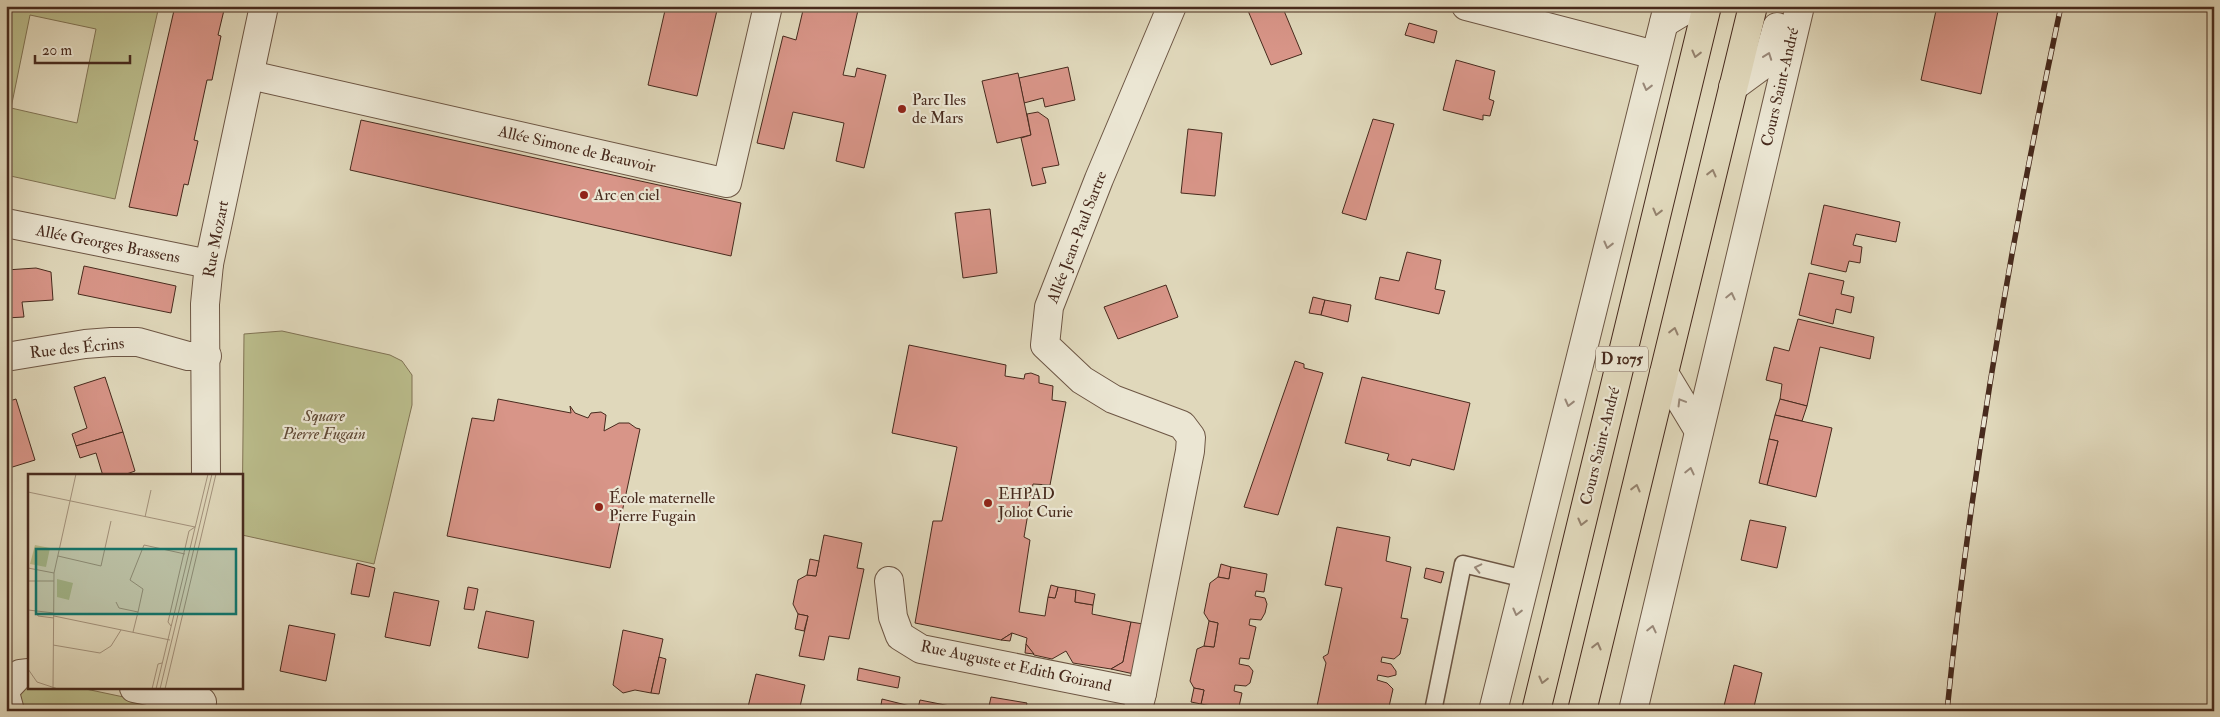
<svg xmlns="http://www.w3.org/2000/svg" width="2220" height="717" font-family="'IM FELL Double Pica',serif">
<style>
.green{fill:#babc8b;stroke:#807354;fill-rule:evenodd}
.building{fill:#d89588;stroke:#472a1d}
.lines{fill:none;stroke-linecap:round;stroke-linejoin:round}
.lane-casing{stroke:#6d5644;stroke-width:19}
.street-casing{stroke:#6d5644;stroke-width:30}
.primary-casing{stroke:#472a1d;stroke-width:30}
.lane{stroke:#ebe6d3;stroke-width:16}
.street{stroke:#ebe6d3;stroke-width:28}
.primary{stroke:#e0d8bb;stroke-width:28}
.rail-casing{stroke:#472a1d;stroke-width:5.5}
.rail{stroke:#ebe6d3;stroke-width:4;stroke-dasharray:11;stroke-linecap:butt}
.oneway{stroke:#94816c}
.oneway2{stroke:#998878}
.poi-dot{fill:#8f2418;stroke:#ebe6d3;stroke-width:2}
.labels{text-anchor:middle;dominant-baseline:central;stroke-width:4.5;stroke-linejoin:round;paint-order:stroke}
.shield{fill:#ebe6d3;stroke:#786254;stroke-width:1}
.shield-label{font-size:15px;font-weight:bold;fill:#472a1d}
.street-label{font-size:16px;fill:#472a1d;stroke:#ebe6d3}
.poi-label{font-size:16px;fill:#472a1d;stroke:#ebe6d3;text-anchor:start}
.park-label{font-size:16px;font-style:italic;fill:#5e4733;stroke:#ebe6d3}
.inset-road{fill:none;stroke:#a3927c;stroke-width:1}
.view{fill:#0f766e;fill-opacity:0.15;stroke:#0f766e;stroke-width:2.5}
.inset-edge{fill:none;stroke:#472a1d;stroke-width:2.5}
</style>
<rect width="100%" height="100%" fill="#e0d8bb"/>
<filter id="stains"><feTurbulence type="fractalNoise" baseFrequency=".004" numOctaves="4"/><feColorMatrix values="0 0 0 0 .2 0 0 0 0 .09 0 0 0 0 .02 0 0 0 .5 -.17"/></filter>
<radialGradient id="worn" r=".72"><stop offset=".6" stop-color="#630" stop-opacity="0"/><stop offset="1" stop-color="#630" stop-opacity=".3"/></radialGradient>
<g class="green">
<path d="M6,6H159L115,199L6,175ZM30,15L96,29L77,123L11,108Z"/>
<polygon points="282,331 390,355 402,361 412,375 412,405 374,564 242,535 244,334"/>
<polygon points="29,684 29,688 81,688 171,707 171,711 21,711 18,696"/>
</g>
<g class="building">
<polygon points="175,6 225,6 218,35 221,36 212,80 207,80 194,140 198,141 188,185 184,184 177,216 129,207"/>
<polygon points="666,6 718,6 697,96 648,85"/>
<polygon points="804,6 859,6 843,75 855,77 857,68 886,75 864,168 836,161 844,123 793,112 784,149 757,143 783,36 796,40"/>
<polygon points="1246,6 1282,6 1302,54 1271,65"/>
<polygon points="1937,6 1999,6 1981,94 1921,80"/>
<polygon points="1409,23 1437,31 1434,43 1405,35"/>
<polygon points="1456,60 1495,71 1489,99 1494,101 1490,116 1483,115 1483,120 1443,110"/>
<polygon points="1068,67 1075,100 1045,107 1043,98 1024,103 1019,78"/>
<polygon points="1018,73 1031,135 997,143 982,81"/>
<polygon points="1038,112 1048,119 1059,165 1042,168 1046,183 1032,186 1021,138 1031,135 1027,114"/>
<polygon points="1373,119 1394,124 1366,220 1342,213"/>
<polygon points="361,120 741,203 731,256 350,170"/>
<polygon points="1188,129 1222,133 1215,196 1181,193"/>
<polygon points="1824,205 1900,222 1896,242 1856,234 1853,245 1862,247 1860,263 1849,261 1846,272 1811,264"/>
<polygon points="990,209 997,273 963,278 955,213"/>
<polygon points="1407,252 1441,260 1435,289 1445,291 1439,314 1375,299 1380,277 1399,281"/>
<polygon points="84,266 176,286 171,313 78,294"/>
<polygon points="36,268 51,272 53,300 22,302 24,317 6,318 6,270"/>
<polygon points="1809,273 1844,281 1841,294 1854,297 1851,313 1836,309 1833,324 1799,315"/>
<polygon points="1166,285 1178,317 1118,339 1104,307"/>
<polygon points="1313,297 1325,300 1321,315 1309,313"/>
<polygon points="1325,300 1351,305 1348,322 1321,315"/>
<polygon points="1798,319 1874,337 1870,359 1820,347 1807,406 1780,399 1782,384 1766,380 1774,347 1789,351"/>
<polygon points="909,345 1006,365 1005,376 1024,379 1025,374 1031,373 1039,376 1039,383 1053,386 1052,400 1066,402 1050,485 1033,484 1024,537 1030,540 1019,612 1045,616 1048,597 1055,598 1058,587 1076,590 1075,602 1093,605 1092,614 1131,622 1123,662 1111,669 1073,663 1066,651 1052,659 1034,655 1026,644 1027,638 1012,633 1001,640 915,623 933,521 942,521 957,447 892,433"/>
<polygon points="1295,361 1304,364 1304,368 1323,373 1278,515 1244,507"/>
<polygon points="105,377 123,432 76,446 72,434 87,428 74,387"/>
<polygon points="1362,377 1470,403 1454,470 1412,459 1410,466 1387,460 1389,454 1345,443"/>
<polygon points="16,399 35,460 6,469 6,402"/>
<polygon points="498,399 571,413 570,406 575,413 588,418 591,413 601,412 606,415 604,431 619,423 629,423 636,428 640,429 610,568 447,536 472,418 494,421"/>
<polygon points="1780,399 1807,406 1802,421 1775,415"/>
<polygon points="1775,415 1832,428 1816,497 1767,485 1778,441 1769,439"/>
<polygon points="123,432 135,471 121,476 103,476 96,453 80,458 76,446"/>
<polygon points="1769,439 1778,441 1767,485 1759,483"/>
<polygon points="1750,520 1786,527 1777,568 1741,560"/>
<polygon points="1337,527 1390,537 1386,561 1411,567 1401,618 1408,619 1400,654 1394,659 1382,657 1381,662 1391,664 1396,671 1396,675 1388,677 1378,675 1377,680 1387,683 1393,689 1388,711 1316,711 1326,663 1323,657 1328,654 1342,588 1325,585"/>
<polygon points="824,535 862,543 857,568 864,569 849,639 829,636 824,660 799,656 808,616 798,614 793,604 798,580 807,575 816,576"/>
<polygon points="810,559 819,561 816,576 807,575"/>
<polygon points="357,563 375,568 369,597 351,594"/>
<polygon points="1221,564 1231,567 1229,579 1218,577"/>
<polygon points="1231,567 1267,574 1264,592 1256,591 1255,596 1265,598 1267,604 1265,613 1261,620 1250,619 1249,625 1256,627 1249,659 1240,658 1239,664 1249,666 1253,671 1250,683 1246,686 1235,685 1234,691 1242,693 1238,711 1201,704 1204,690 1194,688 1190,681 1197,649 1204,646 1214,647 1218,623 1209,621 1204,613 1210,583 1218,577 1229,579"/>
<polygon points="1426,568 1444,572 1441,583 1424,578"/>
<polygon points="1051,585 1058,587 1055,598 1048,597"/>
<polygon points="468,587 478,589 474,610 464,609"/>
<polygon points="1076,590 1095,594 1093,605 1075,602"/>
<polygon points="394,592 439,601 430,646 385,637"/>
<polygon points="486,611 534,621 528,658 478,648"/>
<polygon points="798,614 808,616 804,631 795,629"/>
<polygon points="1209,621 1218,623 1214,647 1204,646"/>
<polygon points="1131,622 1143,624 1134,674 1111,669 1123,662"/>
<polygon points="289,625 335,634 326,681 280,671"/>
<polygon points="623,630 663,639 651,693 635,690 623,693 613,685"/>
<polygon points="1012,633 1010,641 1001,640"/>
<polygon points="1026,644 1034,654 1025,653"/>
<polygon points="659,657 666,659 659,694 651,693"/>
<polygon points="1734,665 1762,673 1753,711 1723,710"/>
<polygon points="859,668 900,677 898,688 857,680"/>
<polygon points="756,674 805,685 799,711 747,711"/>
<polygon points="1194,688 1204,690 1201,704 1191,702"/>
<polygon points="991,697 1027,703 1025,711 988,711"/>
<polygon points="882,699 918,708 920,700 955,707 954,711 880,711"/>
</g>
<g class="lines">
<g class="lane-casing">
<polyline id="lane" points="1433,711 1463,564 1525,579"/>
</g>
<g class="street-casing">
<g id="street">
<polyline points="1466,6 1655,55"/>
<polyline points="1664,23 1692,6"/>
<polyline points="250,75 727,183 768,6"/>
<polyline points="1733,87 1767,62 1777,27"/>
<polyline points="6,223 209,264"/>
<polyline points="6,357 85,344 111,342 138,342 188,356 207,356"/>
<polyline points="1664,373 1699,431"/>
<polyline points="206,476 205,304 209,264 264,6"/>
<polyline points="889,581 893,617 900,636 921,649 1142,693 1138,709"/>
<polyline points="134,688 202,702"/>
<polyline points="6,689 20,674 29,673"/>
<polyline points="1142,693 1190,451 1191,437 1182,425 1113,399 1082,380 1045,345 1049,307 1099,179 1172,6"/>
<polyline points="6,696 10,711"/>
<polyline points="1493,711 1668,6"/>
<polyline points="1633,711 1800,6"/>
</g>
</g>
<g class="primary-casing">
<g id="primary">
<polyline points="1536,711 1707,6"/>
<polyline points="1582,711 1753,6"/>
</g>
</g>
<use href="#lane" class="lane"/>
<use href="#street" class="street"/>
<use href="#primary" class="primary"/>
<g class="rail-casing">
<path id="rail" d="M1947,711C1971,474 2011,239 2061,6"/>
</g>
<use href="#rail" class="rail"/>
</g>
<defs><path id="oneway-chevron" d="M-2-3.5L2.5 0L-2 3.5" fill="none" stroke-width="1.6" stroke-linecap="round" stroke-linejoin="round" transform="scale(1.25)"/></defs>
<g class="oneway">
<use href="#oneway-chevron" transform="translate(1696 54) rotate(104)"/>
<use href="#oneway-chevron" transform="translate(1712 173) rotate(-76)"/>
<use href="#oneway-chevron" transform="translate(1657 212) rotate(104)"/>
<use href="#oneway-chevron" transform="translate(1674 331) rotate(-76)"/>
<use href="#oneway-chevron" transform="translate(1636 488) rotate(-76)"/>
<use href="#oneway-chevron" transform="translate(1582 522) rotate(104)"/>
<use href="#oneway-chevron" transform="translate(1597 646) rotate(-76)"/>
<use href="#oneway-chevron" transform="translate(1543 680) rotate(104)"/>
</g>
<g class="oneway2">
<use href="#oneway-chevron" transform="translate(1768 56) rotate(-70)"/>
<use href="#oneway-chevron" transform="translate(1647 87) rotate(104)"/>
<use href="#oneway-chevron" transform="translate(1608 245) rotate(104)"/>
<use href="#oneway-chevron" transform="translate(1731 296) rotate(-77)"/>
<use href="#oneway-chevron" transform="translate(1681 402) rotate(-121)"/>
<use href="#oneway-chevron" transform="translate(1569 403) rotate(104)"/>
<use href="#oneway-chevron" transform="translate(1690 471) rotate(-77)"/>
<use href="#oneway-chevron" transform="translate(1478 568) rotate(-167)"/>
<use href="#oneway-chevron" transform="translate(1517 612) rotate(104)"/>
<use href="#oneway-chevron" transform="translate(1652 629) rotate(-77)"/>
</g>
<g class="poi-dot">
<circle cx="902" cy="109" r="5"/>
<circle cx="584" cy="195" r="5"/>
<circle cx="988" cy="503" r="5"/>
<circle cx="599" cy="507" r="5"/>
</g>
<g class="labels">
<rect class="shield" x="1596" y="346.5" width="52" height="25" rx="4"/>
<g class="shield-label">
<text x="1622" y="359">D 1075</text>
</g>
<g class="street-label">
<text transform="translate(1780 87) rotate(-77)">Cours Saint-André</text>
<text transform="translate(577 149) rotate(13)">Allée Simone de Beauvoir</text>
<text transform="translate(1077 237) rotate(-69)">Allée Jean-Paul Sartre</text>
<text transform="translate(216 239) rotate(-79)">Rue Mozart</text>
<text transform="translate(108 244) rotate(11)">Allée Georges Brassens</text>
<text transform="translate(77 348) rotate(-6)">Rue des Écrins</text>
<text transform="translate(1600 446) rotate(-76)">Cours Saint-André</text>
<text transform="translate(1016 666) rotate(12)">Rue Auguste et Edith Goirand</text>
</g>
<g class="poi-label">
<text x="912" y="100">Parc Iles<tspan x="912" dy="18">de Mars</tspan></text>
<text x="594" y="195">Arc en ciel</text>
<text x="998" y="494">EHPAD<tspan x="998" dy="18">Joliot Curie</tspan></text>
<text x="609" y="498">École maternelle<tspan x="609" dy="18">Pierre Fugain</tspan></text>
</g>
<g class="park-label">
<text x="324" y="416">Square<tspan x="324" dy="18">Pierre Fugain</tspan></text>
</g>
</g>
<g transform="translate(28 474)">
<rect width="215" height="215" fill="#e0d8bb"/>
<path d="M7,71L22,74L18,93L2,90ZM29,105L45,109L41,126L29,123Z" fill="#babc8b"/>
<path class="inset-road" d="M0,18L167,53M117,43L123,16M30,82L73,92L83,47M0,94L26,99M0,107H26M88,128L91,134L110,138L105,158M0,136L26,139M8,137L10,142L26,144M110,138L115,115L102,106L116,71L157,80M26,142L142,166M143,152L140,148L161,57L167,53M25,171L72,179L83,172L93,156M0,195L9,208L30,215M25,215L26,99L48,0M124,215L130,190L134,189M128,215L180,0M132,215L184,0M137,215L188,0"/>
<path class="view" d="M8,75H208V140H8Z"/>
<rect width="215" height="215" class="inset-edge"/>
</g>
<rect width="2220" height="717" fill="none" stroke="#e0d8bb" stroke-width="25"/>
<rect x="8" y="8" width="2205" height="702" fill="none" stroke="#472a1d" stroke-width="2.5"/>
<rect x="12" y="12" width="2195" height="692" fill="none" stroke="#472a1d"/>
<path d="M35 55v8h95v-8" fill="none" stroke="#472a1d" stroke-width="2.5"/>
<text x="42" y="55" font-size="15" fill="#472a1d" stroke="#ebe6d3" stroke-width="4" paint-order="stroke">20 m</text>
<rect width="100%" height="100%" filter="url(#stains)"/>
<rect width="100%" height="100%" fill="url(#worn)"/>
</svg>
